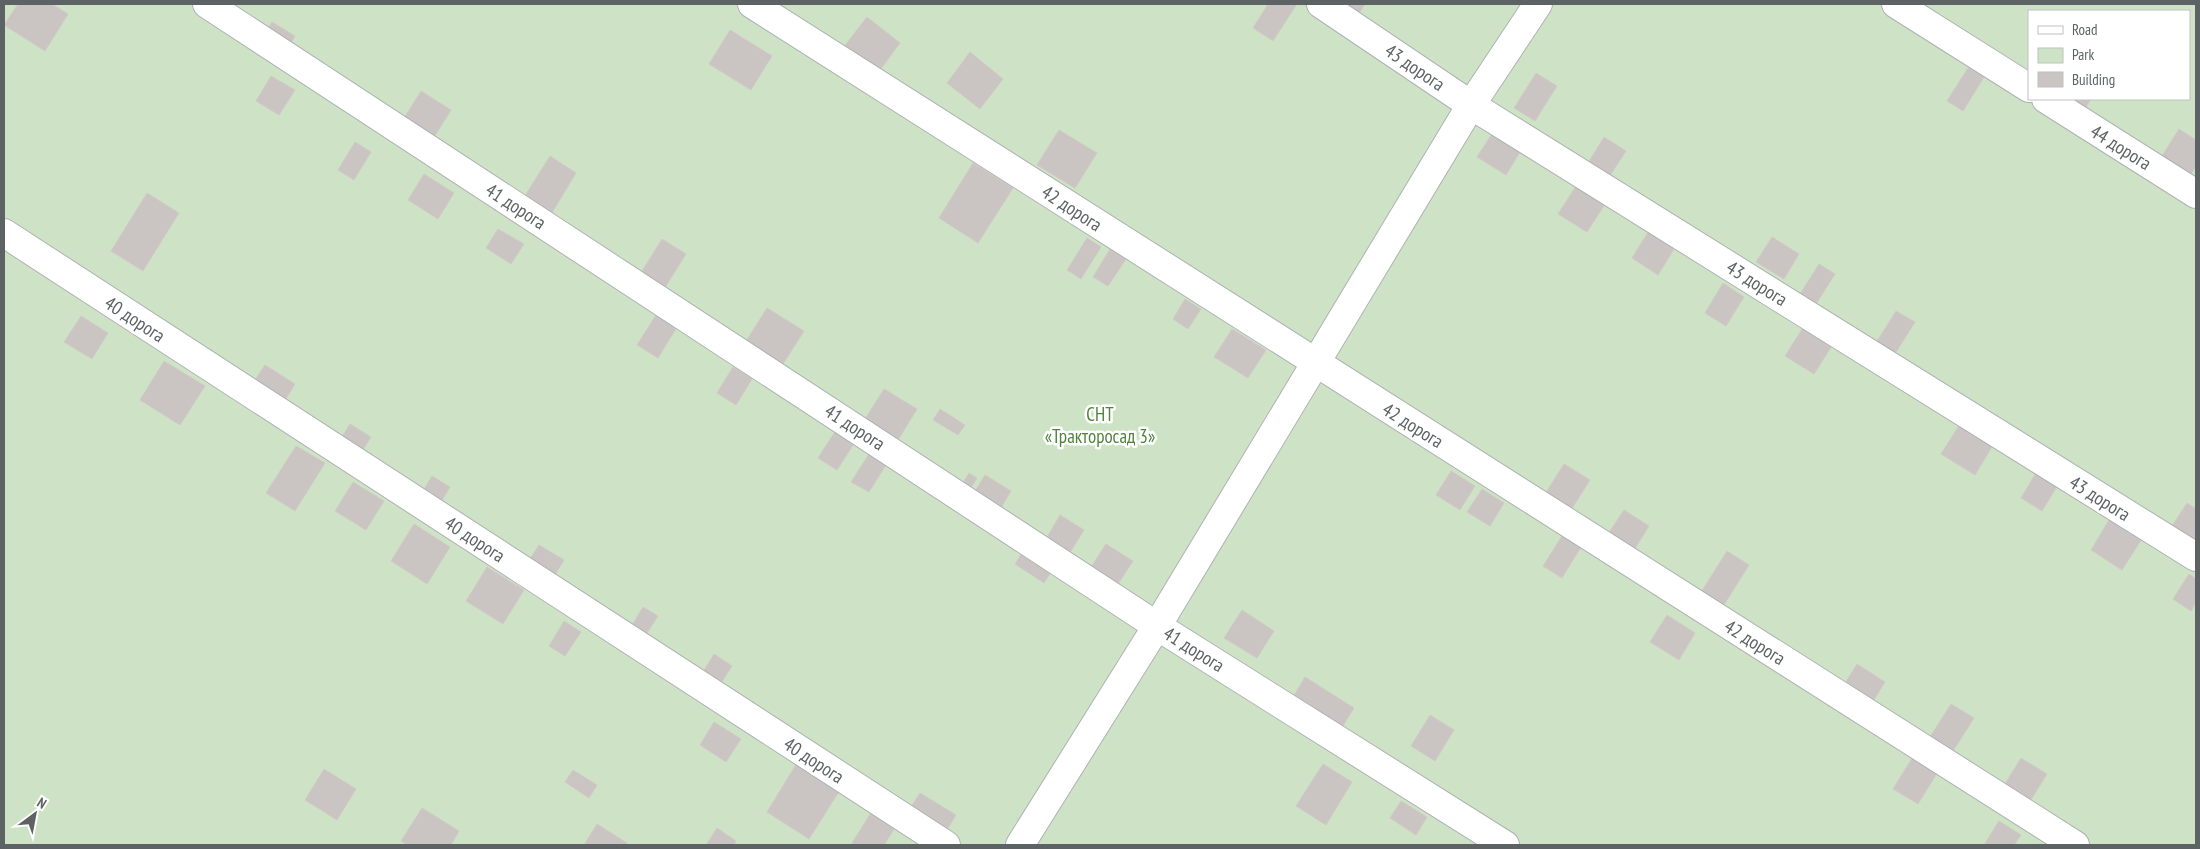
<svg xmlns="http://www.w3.org/2000/svg" width="2200" height="849" font-family="'PT Sans Narrow',sans-serif">
<style>
.green{fill:#cee3c5;fill-rule:evenodd}
.building{fill:#cac5c2;stroke:#d2cac5}
.lines{fill:none;stroke-linecap:round;stroke-linejoin:round}
.street-casing{stroke:#aeb2b4;stroke-width:30}
.street{stroke:#fff;stroke-width:28}
.labels{text-anchor:middle;dominant-baseline:central;stroke-width:5;stroke-linejoin:round;paint-order:stroke}
.street-label{font-size:19px;fill:#5d6365;stroke:#fff}
.park-label{font-size:19px;fill:#51833e;stroke:#fff}
</style>
<rect width="100%" height="100%" fill="#eeeae6"/>
<path class="green" d="M4,4H2196V845H4ZM2029,11H2189V99H2029Z"/>
<g class="building">
<polygon points="18,4 52,4 68,14 45,51 4,25"/>
<polygon points="1268,4 1297,4 1273,41 1253,28"/>
<polygon points="1330,4 1365,4 1354,21"/>
<polygon points="867,17 900,43 877,74 843,48"/>
<polygon points="272,22 295,36 286,51 263,36"/>
<polygon points="730,30 772,56 751,90 709,64"/>
<polygon points="970,52 1003,79 980,109 947,83"/>
<polygon points="1968,68 1984,77 1963,111 1947,101"/>
<polygon points="1536,73 1557,86 1535,121 1514,108"/>
<polygon points="271,76 295,90 279,115 256,101"/>
<polygon points="421,91 451,110 431,142 401,123"/>
<polygon points="2062,99 2091,99 2083,112"/>
<polygon points="1495,129 1523,147 1506,175 1477,157"/>
<polygon points="2179,129 2196,140 2196,166 2191,174 2162,156"/>
<polygon points="1059,130 1097,153 1075,188 1037,165"/>
<polygon points="1604,137 1626,151 1609,177 1588,163"/>
<polygon points="355,142 371,152 354,180 338,170"/>
<polygon points="550,156 576,173 550,216 523,199"/>
<polygon points="973,163 1013,188 978,243 939,218"/>
<polygon points="424,174 454,193 438,219 408,200"/>
<polygon points="1578,183 1607,201 1587,232 1558,214"/>
<polygon points="147,193 179,213 143,271 111,251"/>
<polygon points="498,229 524,244 511,264 486,248"/>
<polygon points="1650,229 1676,246 1658,275 1632,258"/>
<polygon points="1772,237 1799,254 1784,279 1756,262"/>
<polygon points="1087,238 1101,247 1081,279 1067,270"/>
<polygon points="662,239 686,254 661,294 637,279"/>
<polygon points="1110,249 1126,259 1108,286 1093,277"/>
<polygon points="1819,264 1835,274 1816,304 1800,294"/>
<polygon points="1723,283 1744,297 1726,326 1705,313"/>
<polygon points="1185,299 1201,309 1188,329 1173,319"/>
<polygon points="767,308 804,331 783,364 746,341"/>
<polygon points="1896,311 1915,322 1893,357 1874,346"/>
<polygon points="656,315 677,327 658,358 637,345"/>
<polygon points="81,316 108,333 92,359 64,342"/>
<polygon points="1806,323 1835,341 1814,374 1785,356"/>
<polygon points="1232,329 1266,350 1248,378 1214,357"/>
<polygon points="164,361 205,386 180,425 140,400"/>
<polygon points="265,365 295,384 284,402 253,383"/>
<polygon points="733,367 752,379 736,405 717,393"/>
<polygon points="884,389 917,409 895,445 862,424"/>
<polygon points="940,409 965,425 958,435 933,420"/>
<polygon points="350,424 371,437 361,453 340,440"/>
<polygon points="1960,424 1993,445 1975,475 1941,454"/>
<polygon points="838,427 857,439 837,470 818,458"/>
<polygon points="296,446 325,463 295,511 266,493"/>
<polygon points="869,454 886,465 869,492 851,482"/>
<polygon points="1564,464 1590,480 1571,510 1545,494"/>
<polygon points="1451,471 1475,486 1460,510 1436,495"/>
<polygon points="2037,471 2058,485 2042,511 2021,498"/>
<polygon points="969,473 977,478 969,491 961,486"/>
<polygon points="985,475 1011,491 998,513 972,496"/>
<polygon points="432,476 450,487 438,507 420,496"/>
<polygon points="353,482 384,501 366,530 335,511"/>
<polygon points="1482,489 1504,503 1490,526 1467,512"/>
<polygon points="2187,503 2196,509 2196,542 2170,529"/>
<polygon points="1624,510 1649,526 1634,550 1608,534"/>
<polygon points="1060,515 1084,530 1069,554 1046,539"/>
<polygon points="2109,520 2141,540 2122,570 2091,550"/>
<polygon points="414,524 450,547 427,584 391,561"/>
<polygon points="1562,536 1581,547 1562,578 1543,566"/>
<polygon points="1106,544 1133,561 1118,584 1091,567"/>
<polygon points="539,545 564,560 550,583 525,567"/>
<polygon points="1023,551 1053,569 1044,583 1015,564"/>
<polygon points="1727,551 1749,565 1722,608 1700,594"/>
<polygon points="487,567 524,590 503,624 466,601"/>
<polygon points="2189,574 2196,579 2196,602 2191,611 2173,599"/>
<polygon points="643,607 658,616 643,639 629,630"/>
<polygon points="1242,610 1274,631 1257,658 1224,638"/>
<polygon points="1667,615 1695,633 1679,660 1650,642"/>
<polygon points="564,621 581,632 565,656 549,646"/>
<polygon points="714,654 732,666 718,688 700,677"/>
<polygon points="1857,664 1885,682 1872,703 1844,685"/>
<polygon points="1305,677 1354,708 1341,729 1292,699"/>
<polygon points="1951,704 1974,718 1953,751 1930,737"/>
<polygon points="1430,715 1454,730 1435,761 1411,746"/>
<polygon points="714,722 741,739 726,762 700,745"/>
<polygon points="1914,755 1939,770 1918,804 1893,789"/>
<polygon points="2021,758 2047,774 2029,803 2003,787"/>
<polygon points="797,763 840,790 809,839 767,812"/>
<polygon points="1323,764 1352,782 1326,825 1296,806"/>
<polygon points="324,769 356,789 337,820 305,800"/>
<polygon points="573,770 597,785 589,798 565,782"/>
<polygon points="920,793 956,815 945,833 909,810"/>
<polygon points="1401,801 1427,817 1416,835 1390,818"/>
<polygon points="422,808 459,831 451,845 408,845 401,841"/>
<polygon points="872,811 896,826 884,845 856,845 852,843"/>
<polygon points="1999,821 2021,835 2014,845 1984,845"/>
<polygon points="597,824 627,843 626,845 584,845"/>
<polygon points="717,828 736,841 734,845 706,845"/>
</g>
<g class="lines">
<g class="street-casing">
<g id="street">
<polyline points="207,4 1157,626 1505,845"/>
<polyline points="752,4 2075,845"/>
<polyline points="1321,4 1471,105 2196,557"/>
<polyline points="1896,4 2029,88"/>
<polyline points="2046,99 2196,194"/>
<polyline points="4,233 946,845"/>
<polyline points="1020,845 1157,626 1471,105 1538,4"/>
</g>
</g>
<use href="#street" class="street"/>
</g>
<g class="labels">
<g class="street-label">
<text transform="translate(1415 67) rotate(34)">43 дорога</text>
<text transform="translate(2121 147) rotate(32)">44 дорога</text>
<text transform="translate(516 206) rotate(33)">41 дорога</text>
<text transform="translate(1072 208) rotate(33)">42 дорога</text>
<text transform="translate(1757 283) rotate(32)">43 дорога</text>
<text transform="translate(135 319) rotate(33)">40 дорога</text>
<text transform="translate(1413 425) rotate(32)">42 дорога</text>
<text transform="translate(855 427) rotate(33)">41 дорога</text>
<text transform="translate(2100 498) rotate(32)">43 дорога</text>
<text transform="translate(475 539) rotate(33)">40 дорога</text>
<text transform="translate(1755 642) rotate(32)">42 дорога</text>
<text transform="translate(1194 649) rotate(32)">41 дорога</text>
<text transform="translate(814 760) rotate(33)">40 дорога</text>
</g>
<g class="park-label">
<text x="1100" y="414">СНТ<tspan x="1100" dy="22">«Тракторосад 3»</tspan></text>
</g>
</g>
<rect width="2200" height="849" fill="none" stroke="#5d6365" stroke-width="10"/>
<rect x="2028" y="10" width="162" height="90" fill="#ffffff" stroke="#bec1c1"/>
<rect x="2038" y="26" width="25" height="8" fill="#ffffff" stroke="#bec1c1"/>
<text x="2072" y="35" font-size="15" fill="#5d6365">Road</text>
<rect x="2038" y="48" width="25" height="15" fill="#cee3c5" stroke="#bec1c1"/>
<text x="2072" y="60" font-size="15" fill="#5d6365">Park</text>
<rect x="2038" y="72" width="25" height="15" fill="#cac5c2" stroke="#bec1c1"/>
<text x="2072" y="85" font-size="15" fill="#5d6365">Building</text>
<g transform="translate(35 814) rotate(32)" stroke="#ffffff" stroke-width="4" paint-order="stroke">
<path d="M0-4L9 19L0 12L-9 19Z" fill="#5d6365"/>
<text y="-8" font-size="14" font-weight="bold" text-anchor="middle" fill="#5d6365">N</text>
</g>
</svg>
